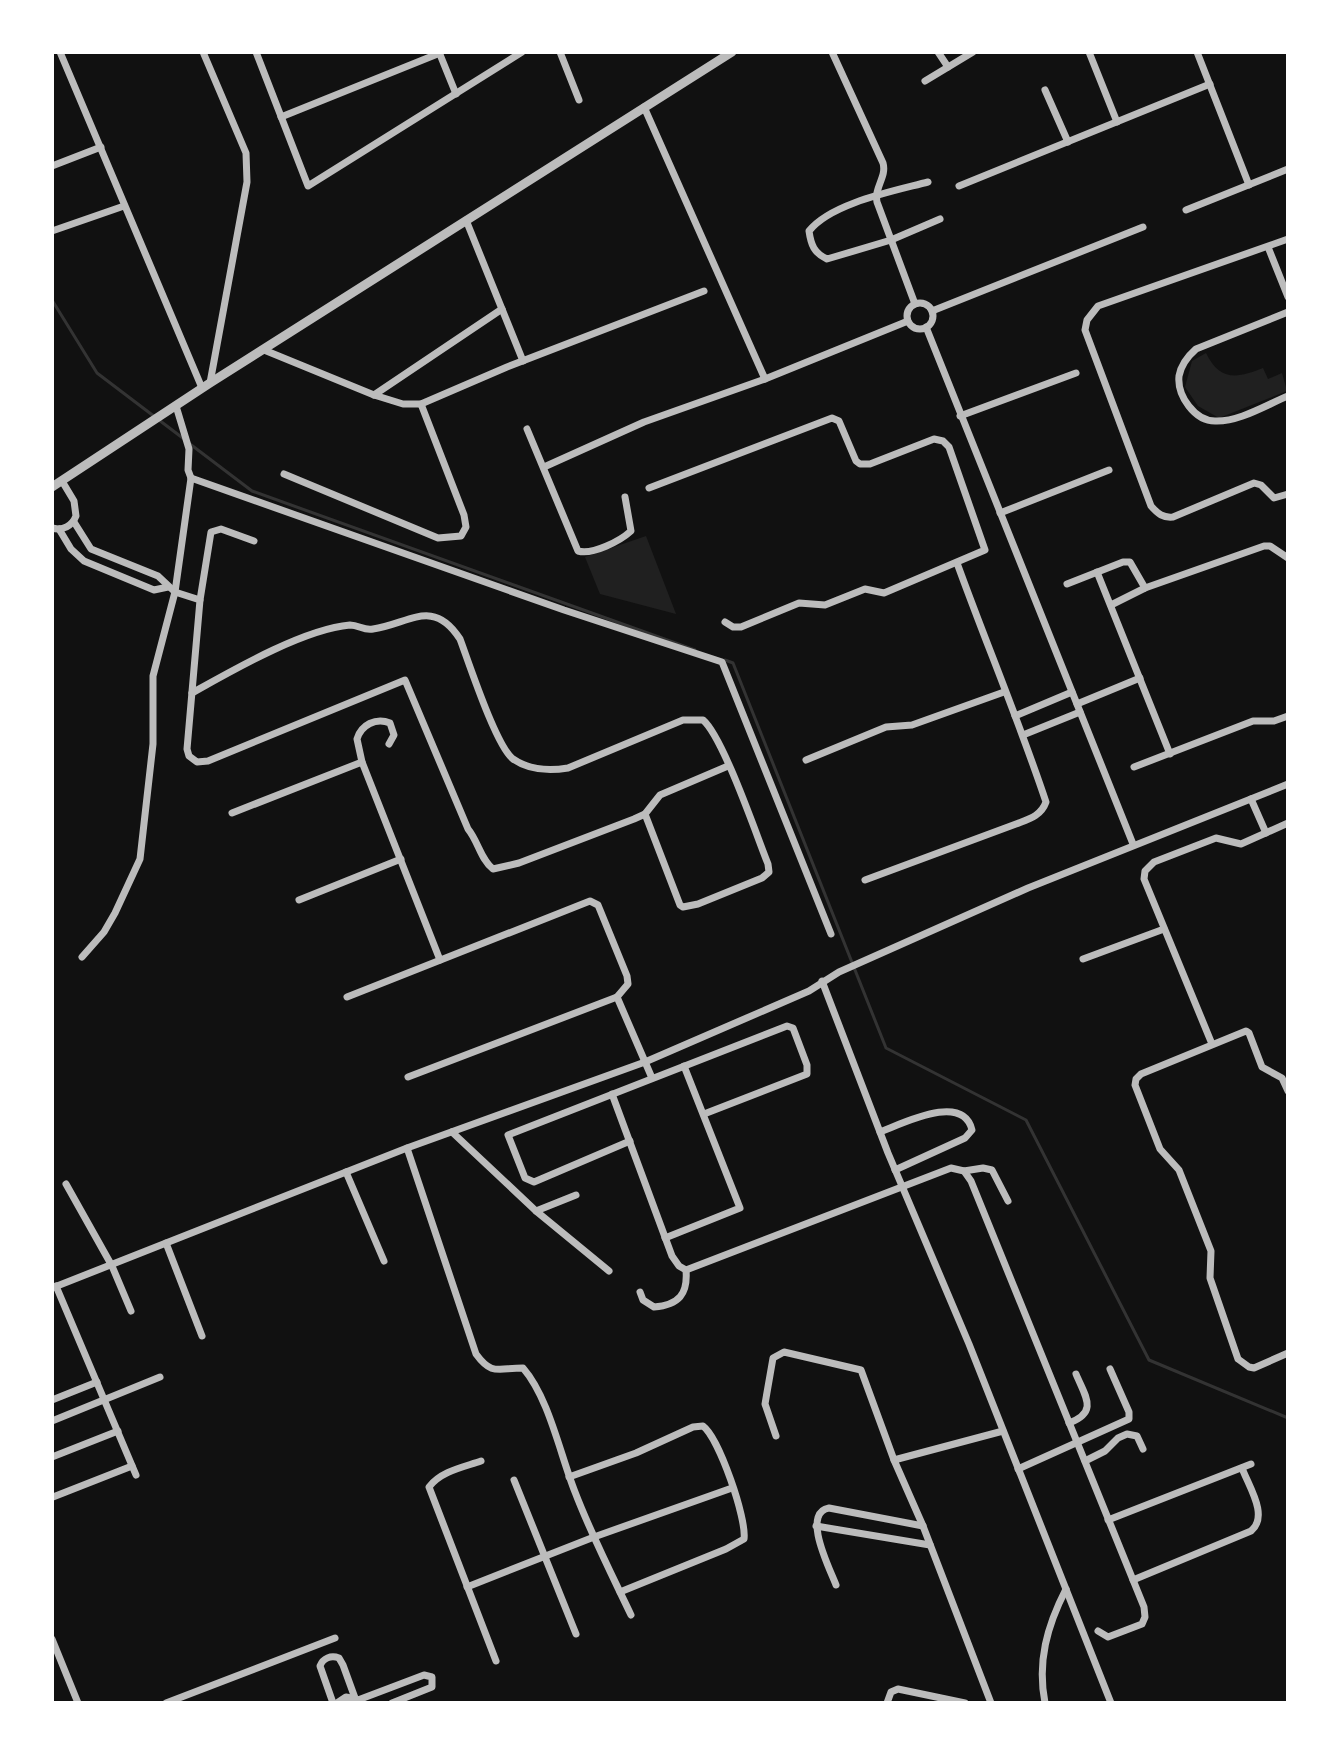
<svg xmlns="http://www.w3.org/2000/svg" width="1340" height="1755" font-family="'Fira Sans',sans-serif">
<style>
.green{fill:#202020}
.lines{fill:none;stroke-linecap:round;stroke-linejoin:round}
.stream{stroke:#333;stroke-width:3}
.minor{stroke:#bcbcbc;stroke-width:7}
.tertiary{stroke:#bcbcbc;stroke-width:9}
</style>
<rect width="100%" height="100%" fill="#111"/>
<g class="green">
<path d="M1206,353C1220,382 1238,378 1263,368L1268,379L1282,373L1287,391L1219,418L1198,406L1185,387L1192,361Z"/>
<polygon points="646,536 676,614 600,594 585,557"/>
</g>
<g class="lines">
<g class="stream">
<polyline points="52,300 97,373 184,439"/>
<polyline points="190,444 252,491 695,650"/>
<polyline points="725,660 733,663 886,1048 1026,1120 1149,1360 1288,1418"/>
</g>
<g class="minor">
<polyline points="60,52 202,388"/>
<polyline points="203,52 246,153 247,182 210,383"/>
<polyline points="256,52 308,186 522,52"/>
<polyline points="439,52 456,94"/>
<polyline points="560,52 579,100"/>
<path d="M832,52L883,163C887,177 874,187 877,202L915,304"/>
<polyline points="938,52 948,67"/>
<polyline points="1089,52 1117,122"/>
<polyline points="1197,52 1249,185"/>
<polyline points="925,81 973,52"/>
<polyline points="1045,90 1068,142"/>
<polyline points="644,107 765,379"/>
<polyline points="281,117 440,53"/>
<polyline points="52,166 101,147"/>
<path d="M928,182C894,191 831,203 809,231C811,245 814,253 827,259L891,240L940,219"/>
<polyline points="959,186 1210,84"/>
<polyline points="1186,210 1288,169"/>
<polyline points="466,220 523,361"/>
<polyline points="52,231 124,206"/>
<path d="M1288,239L1098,306L1087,320L1085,330L1151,506C1158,514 1163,518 1173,517L1254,483L1261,485L1274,498L1288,494"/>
<polyline points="1268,247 1288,297"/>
<circle cx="920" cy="316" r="13"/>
<polyline points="932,311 1143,227"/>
<path d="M1288,312L1196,349C1188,356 1181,365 1179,376C1177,396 1195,421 1215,421C1239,422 1266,405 1288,396"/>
<polyline points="926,327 1133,844"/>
<polyline points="264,350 374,395 403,404 421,404 507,367 704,291"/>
<polyline points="374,395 502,309"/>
<polyline points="960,416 1076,373"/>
<path d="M527,429L578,551C593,555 620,541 631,531L625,497"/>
<polyline points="544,467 644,422 765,379 908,321"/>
<polyline points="284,474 438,538 461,536 466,527 464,515 421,404"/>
<polyline points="191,478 564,610 722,662 831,934"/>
<polyline points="649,488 832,418 839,421 856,461 860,464 870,464 934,439 943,441 949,447 985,550 884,593 865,589 825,605 799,603 741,627 733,627 725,622"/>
<polyline points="1000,513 1109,470"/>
<path d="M74,522L91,549L158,576L175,592L200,600L187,749L189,756L197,762L208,761L405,680L468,829C478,841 481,860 493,869L519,863L634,819L645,814L660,795L728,766"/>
<path d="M52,528C63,531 72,526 76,516L74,501L62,481"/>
<polyline points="59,529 71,549 84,561 154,590 168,587"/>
<polyline points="1097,572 1170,754"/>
<polyline points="1067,584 1123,562 1130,562 1145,588"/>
<polyline points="200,600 211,532 221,529 254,541"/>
<polyline points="1111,605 1145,588 1264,546 1270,546 1288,558"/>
<path d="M192,693C233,670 304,629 350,625C359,625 364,631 373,629C409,624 433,597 460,639C469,663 496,746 513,759C529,770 550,771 568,768L683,720H703C723,737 756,834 768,864L769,872L762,878L698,904L683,907L680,905L645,814"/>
<polyline points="1077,704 1140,678"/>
<polyline points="1015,716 1072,692"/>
<polyline points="1023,735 1080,712"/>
<polyline points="806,760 886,727 912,725 1004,692"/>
<path d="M362,762L357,739C361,725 376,717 390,723L394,735L389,744"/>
<polyline points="1134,767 1253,721 1274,721 1288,716"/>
<polyline points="1251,799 1266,833"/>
<polyline points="232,813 362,762 440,960"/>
<path d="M865,880L1016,824C1029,819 1041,816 1046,802C1019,721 986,643 957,563"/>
<polyline points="299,900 401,859"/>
<polyline points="82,957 104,932 115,913 140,859 153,744 153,676 175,592 191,478 188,470 189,449 176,406"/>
<polyline points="1083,959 1164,929"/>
<polyline points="822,981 888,1153 969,1344 1111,1703"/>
<polyline points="347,997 590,901 598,905 627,976 628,984 617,997"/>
<polyline points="1212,1044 1144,879 1145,871 1154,862 1216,838 1241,844 1288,823"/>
<polyline points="408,1077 617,997 652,1078"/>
<polyline points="1288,1091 1282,1078 1262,1067 1249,1033 1246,1031 1141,1074 1136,1079 1135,1085 1160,1149 1179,1170 1211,1251 1210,1278 1238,1359 1249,1367 1254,1368 1288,1353"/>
<polyline points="612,1094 672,1256 679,1266 686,1270 951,1168 964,1171 971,1181 1144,1607 1145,1617 1142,1624 1108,1637 1098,1631"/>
<polyline points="452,1132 536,1211 609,1271"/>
<path d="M880,1132C902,1124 963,1092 972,1130L965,1138L895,1170"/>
<polyline points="630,1141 534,1182 525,1178 508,1135 787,1026 793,1028 807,1065 807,1074 704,1114"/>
<path d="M407,1148L476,1354C492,1376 498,1368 523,1368C549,1398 560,1454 575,1492C591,1534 612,1575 631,1615"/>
<polyline points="964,1171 983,1168 992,1170 1008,1201"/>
<polyline points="346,1172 384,1261"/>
<polyline points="66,1184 112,1266 131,1311"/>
<polyline points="536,1211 576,1195"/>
<polyline points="665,1238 740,1208 684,1066"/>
<polyline points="166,1243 202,1336"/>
<polyline points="56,1286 136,1475"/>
<polyline points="52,1288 407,1148 645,1062 809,991 839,972 1028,888 1288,784"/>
<path d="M640,1292L643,1300L654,1307C679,1305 688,1294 686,1270"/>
<polyline points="52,1400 97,1382"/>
<polyline points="52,1421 160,1377"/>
<path d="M1069,1423C1099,1412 1085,1396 1076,1374"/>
<polyline points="776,1436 765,1404 773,1358 784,1352 861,1370 894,1460"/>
<polyline points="52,1457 118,1431"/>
<path d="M481,1461C464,1467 441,1471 429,1487L496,1661"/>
<polyline points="1085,1461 1105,1451 1118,1438 1127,1434 1137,1436 1143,1449"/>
<polyline points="1018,1469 1129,1419 1129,1412 1110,1369"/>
<path d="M569,1477L636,1453L693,1427L703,1426C719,1438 747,1519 744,1539L726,1549L620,1592"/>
<polyline points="514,1480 576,1634"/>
<polyline points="53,1497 132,1466"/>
<polyline points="1108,1520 1251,1464"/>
<polyline points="816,1526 930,1545"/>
<path d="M1133,1580L1251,1531C1269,1516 1249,1487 1242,1468"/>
<path d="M836,1585C830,1569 801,1513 829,1508L923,1526"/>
<polyline points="467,1587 594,1537 732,1488"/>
<polyline points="52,1639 78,1703"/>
<polyline points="358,1700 424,1675 432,1677 432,1687 392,1703"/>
<polyline points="166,1703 335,1638"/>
<path d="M333,1703L320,1666C323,1658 331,1655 339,1658L343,1665L355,1698"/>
<polyline points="337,1703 346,1697 356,1699"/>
<polyline points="887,1703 891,1692 898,1689 965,1703"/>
<polyline points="991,1703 923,1526 894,1460 1003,1431"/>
<path d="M1045,1703C1037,1662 1047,1626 1066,1589"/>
</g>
<polyline class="tertiary" points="52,487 210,383 732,52"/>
</g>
<rect width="1340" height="1755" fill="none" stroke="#ffffff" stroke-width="108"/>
</svg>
